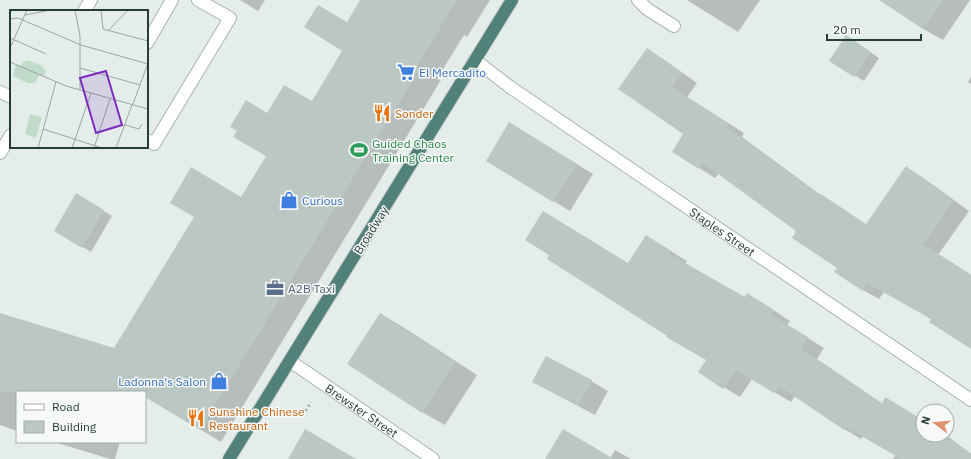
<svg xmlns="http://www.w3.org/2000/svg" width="971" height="459" font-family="'IBM Plex Sans',sans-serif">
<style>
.shadow{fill:#0003}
.building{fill:#bbc7c3}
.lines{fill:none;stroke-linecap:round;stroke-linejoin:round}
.service-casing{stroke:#a8b4b1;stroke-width:14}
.minor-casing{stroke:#a8b4b1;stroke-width:14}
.trunk-casing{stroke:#c2c8c7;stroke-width:14}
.path{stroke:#8aaca4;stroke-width:2.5;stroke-dasharray:2 3;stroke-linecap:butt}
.service{stroke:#fff;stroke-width:12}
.minor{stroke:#fff;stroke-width:12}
.trunk{stroke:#528179;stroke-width:12}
.labels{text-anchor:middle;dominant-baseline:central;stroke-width:3;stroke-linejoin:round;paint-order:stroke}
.shop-label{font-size:12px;fill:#366cbe;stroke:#f6f9f8;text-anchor:start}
.food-label{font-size:12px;fill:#c56008;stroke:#f6f9f8;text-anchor:start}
.leisure-label{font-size:12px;fill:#27864d;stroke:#f6f9f8;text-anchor:start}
.street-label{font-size:12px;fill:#263c38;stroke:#f6f9f8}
.service-label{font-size:12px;fill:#4e5e75;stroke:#f6f9f8;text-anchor:start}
.inset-road{fill:none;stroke:#99a6a3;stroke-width:1}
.view{fill:#7b2cbf;fill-opacity:0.15;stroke:#7b2cbf;stroke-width:2}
.inset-edge{fill:none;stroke:#263c38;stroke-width:2}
</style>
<rect width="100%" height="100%" fill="#e5edea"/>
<g class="shadow">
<polygon points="240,0 265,0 258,11"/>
<polygon points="361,0 490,0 467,37 464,35 437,79 441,80 221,442 145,396 145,392 17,392 17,431 0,425 0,314 114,349 242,198 267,156 267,114 312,102 344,50 347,23"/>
<polygon points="687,0 760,0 738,32"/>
<polygon points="881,0 970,0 943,40 923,29"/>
<polygon points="855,42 879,58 864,81 831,61"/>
<polygon points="647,50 663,59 697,83 687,97 744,133 742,137 822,196 867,225 906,168 922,177 969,211 938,255 971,275 971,347 932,319 884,292 879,299 863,290 797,231 719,173 715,178 699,168"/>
<polygon points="971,77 971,84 968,82"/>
<polygon points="526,133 593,174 570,211 487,160"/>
<polygon points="76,195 112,216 91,252 56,231"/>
<polygon points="646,236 687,261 685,264 745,298 764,304 790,321 787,325 824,348 817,359 883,404 923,421 923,435 946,435 971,454 971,459 893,459 896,455 863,436 861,439 844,429 795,396 791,402 752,379 740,397 699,372 707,359 628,264"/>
<polygon points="381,314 403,327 477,375 445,425 422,412"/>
<polygon points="591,381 608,391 595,415 550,391"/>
<polygon points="54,442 120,442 115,459 110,459"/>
<polygon points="615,450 631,459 546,459 610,458"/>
</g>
<g class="building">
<polygon points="360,0 457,0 417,66 420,68 200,430 145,397 145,392 0,392 0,313 114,348 194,217 170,203 191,167 241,197 266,156 233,137 237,131 230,127 246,100 267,113 284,85 312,101 342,51 304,27 318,5 347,22"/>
<polygon points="879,0 943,0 923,29"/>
<polygon points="846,35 871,52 854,77 829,61"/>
<polygon points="647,48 682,73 672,87 728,123 726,127 820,195 821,194 866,224 906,166 953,201 923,245 947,259 971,275 971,349 929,322 931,319 867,283 863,291 834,272 837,268 792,238 796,231 703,163 699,169 672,152 683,134 618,89"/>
<polygon points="509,122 577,164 553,202 486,161"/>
<polygon points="76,193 104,210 82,248 54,231"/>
<polygon points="543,211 628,263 646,235 671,251 669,254 745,297 747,293 774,310 771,315 808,337 801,349 882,404 885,397 923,420 923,435 942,435 971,454 971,459 901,459 846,427 844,430 779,386 774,393 736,370 723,389 698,372 706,360 666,337 667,336 547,259 549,255 525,240"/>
<polygon points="380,313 455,362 422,413 347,364"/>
<polygon points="546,356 592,380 578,406 532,382"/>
<polygon points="305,429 356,459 288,459"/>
<polygon points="563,429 614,459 545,459"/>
</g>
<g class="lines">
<g class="service-casing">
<g id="service">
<polyline points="638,0 647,9 674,26"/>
<polyline points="147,43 172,0"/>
<polyline points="0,92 11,97"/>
<polyline points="147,140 154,144 230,18 198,0"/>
</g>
</g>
<g class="minor-casing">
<g id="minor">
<polyline points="84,11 91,0"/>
<path id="s1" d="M475,60L510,87L971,400"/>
<polyline points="0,153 11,135"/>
<path id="s2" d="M290,361L433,459"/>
</g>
</g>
<g class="trunk-casing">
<polyline id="trunk" points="229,459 512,0"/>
</g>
<polyline class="path" points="303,415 311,402"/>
<use href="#service" class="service"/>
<use href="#minor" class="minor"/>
<use href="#trunk" class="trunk"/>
</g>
<defs>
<g id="supermarket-bare" transform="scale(1.38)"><path d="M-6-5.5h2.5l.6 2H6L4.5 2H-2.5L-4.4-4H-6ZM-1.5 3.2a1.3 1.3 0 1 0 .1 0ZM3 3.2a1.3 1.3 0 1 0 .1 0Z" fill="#3f7fe0" stroke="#f6f9f8" stroke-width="2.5" paint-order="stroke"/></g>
<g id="restaurant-bare" transform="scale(1.38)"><path d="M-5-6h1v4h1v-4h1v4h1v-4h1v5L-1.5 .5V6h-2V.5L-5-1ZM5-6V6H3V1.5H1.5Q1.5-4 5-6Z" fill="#e8710a" stroke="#f6f9f8" stroke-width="2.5" paint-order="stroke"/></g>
<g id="stadium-bare" transform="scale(1.38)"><path d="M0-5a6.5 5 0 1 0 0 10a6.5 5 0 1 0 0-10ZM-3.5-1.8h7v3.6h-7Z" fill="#2e9e5b" stroke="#f6f9f8" stroke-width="2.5" paint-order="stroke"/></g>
<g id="shop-bare" transform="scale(1.38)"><path d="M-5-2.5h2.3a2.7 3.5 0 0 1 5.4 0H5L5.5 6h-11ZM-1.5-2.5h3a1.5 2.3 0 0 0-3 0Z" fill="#3f7fe0" stroke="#f6f9f8" stroke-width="2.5" paint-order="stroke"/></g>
<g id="office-bare" transform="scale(1.38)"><path d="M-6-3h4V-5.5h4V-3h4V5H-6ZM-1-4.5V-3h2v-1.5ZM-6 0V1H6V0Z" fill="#5c6f8a" stroke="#f6f9f8" stroke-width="2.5" paint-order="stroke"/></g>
</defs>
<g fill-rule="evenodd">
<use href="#supermarket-bare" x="406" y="72"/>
<use href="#restaurant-bare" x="382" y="113"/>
<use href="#stadium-bare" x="359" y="150"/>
<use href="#shop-bare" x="289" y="200"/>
<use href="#office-bare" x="275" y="288"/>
<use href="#shop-bare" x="219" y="381"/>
<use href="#restaurant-bare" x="196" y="418"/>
</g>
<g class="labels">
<g class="shop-label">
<text x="419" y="72">El Mercadito</text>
<text x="302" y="200">Curious</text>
<text x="206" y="381" text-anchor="end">Ladonna's Salon</text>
</g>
<g class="food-label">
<text x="395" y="113">Sonder</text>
<text x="209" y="411">Sunshine Chinese<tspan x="209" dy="14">Restaurant</tspan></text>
</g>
<g class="leisure-label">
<text x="372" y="143">Guided Chaos<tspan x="372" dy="14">Training Center</tspan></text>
</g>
<g class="street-label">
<text transform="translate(371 230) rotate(-58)">Broadway</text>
<text stroke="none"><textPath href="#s1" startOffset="301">Staples Street</textPath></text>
<text stroke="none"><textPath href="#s2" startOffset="87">Brewster Street</textPath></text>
</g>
<g class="service-label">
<text x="288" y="288">A2B Taxi</text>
</g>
</g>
<g transform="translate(10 10)">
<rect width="138" height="138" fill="#e5edea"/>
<path d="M16,50L29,54L36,60L34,66L30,64L25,73H17L3,66L6,54L10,56ZM20,104L32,107L26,128L15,124Z" fill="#c1dbca"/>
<path class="inset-road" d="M65,0L70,26V79M91,0L93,19L138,31M15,5L41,0M0,9L8,8L71,35L138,54M98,21L118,0M0,28L36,44M0,38L17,0M0,52L56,76L138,99M70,58L130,75M123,94L138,53M115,115L129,119L132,114M33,119L92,138M28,138L46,72M62,138L81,83M84,138L100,89M106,138L122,95"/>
<path class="view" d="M96,61L112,115L86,123L70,68Z"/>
<rect width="138" height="138" class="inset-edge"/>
</g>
<rect x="16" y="391" width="130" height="52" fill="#f6f9f8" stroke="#a3adab"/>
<rect x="24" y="404" width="20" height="6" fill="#ffffff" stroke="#a3adab"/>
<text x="52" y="411" font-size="12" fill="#263c38">Road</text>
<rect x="24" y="421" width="20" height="12" fill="#bbc7c3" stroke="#a3adab"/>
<text x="52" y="431" font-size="12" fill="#263c38">Building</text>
<g transform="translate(935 423) rotate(286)"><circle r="19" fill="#f6f9f8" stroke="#a3adab"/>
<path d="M0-3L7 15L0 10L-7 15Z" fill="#e1926f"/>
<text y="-6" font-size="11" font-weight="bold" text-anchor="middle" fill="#263c38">N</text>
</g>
<path d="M827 34v6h94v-6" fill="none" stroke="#263c38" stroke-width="2"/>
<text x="833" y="34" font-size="12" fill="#263c38" stroke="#f6f9f8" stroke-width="3" paint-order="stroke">20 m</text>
</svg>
